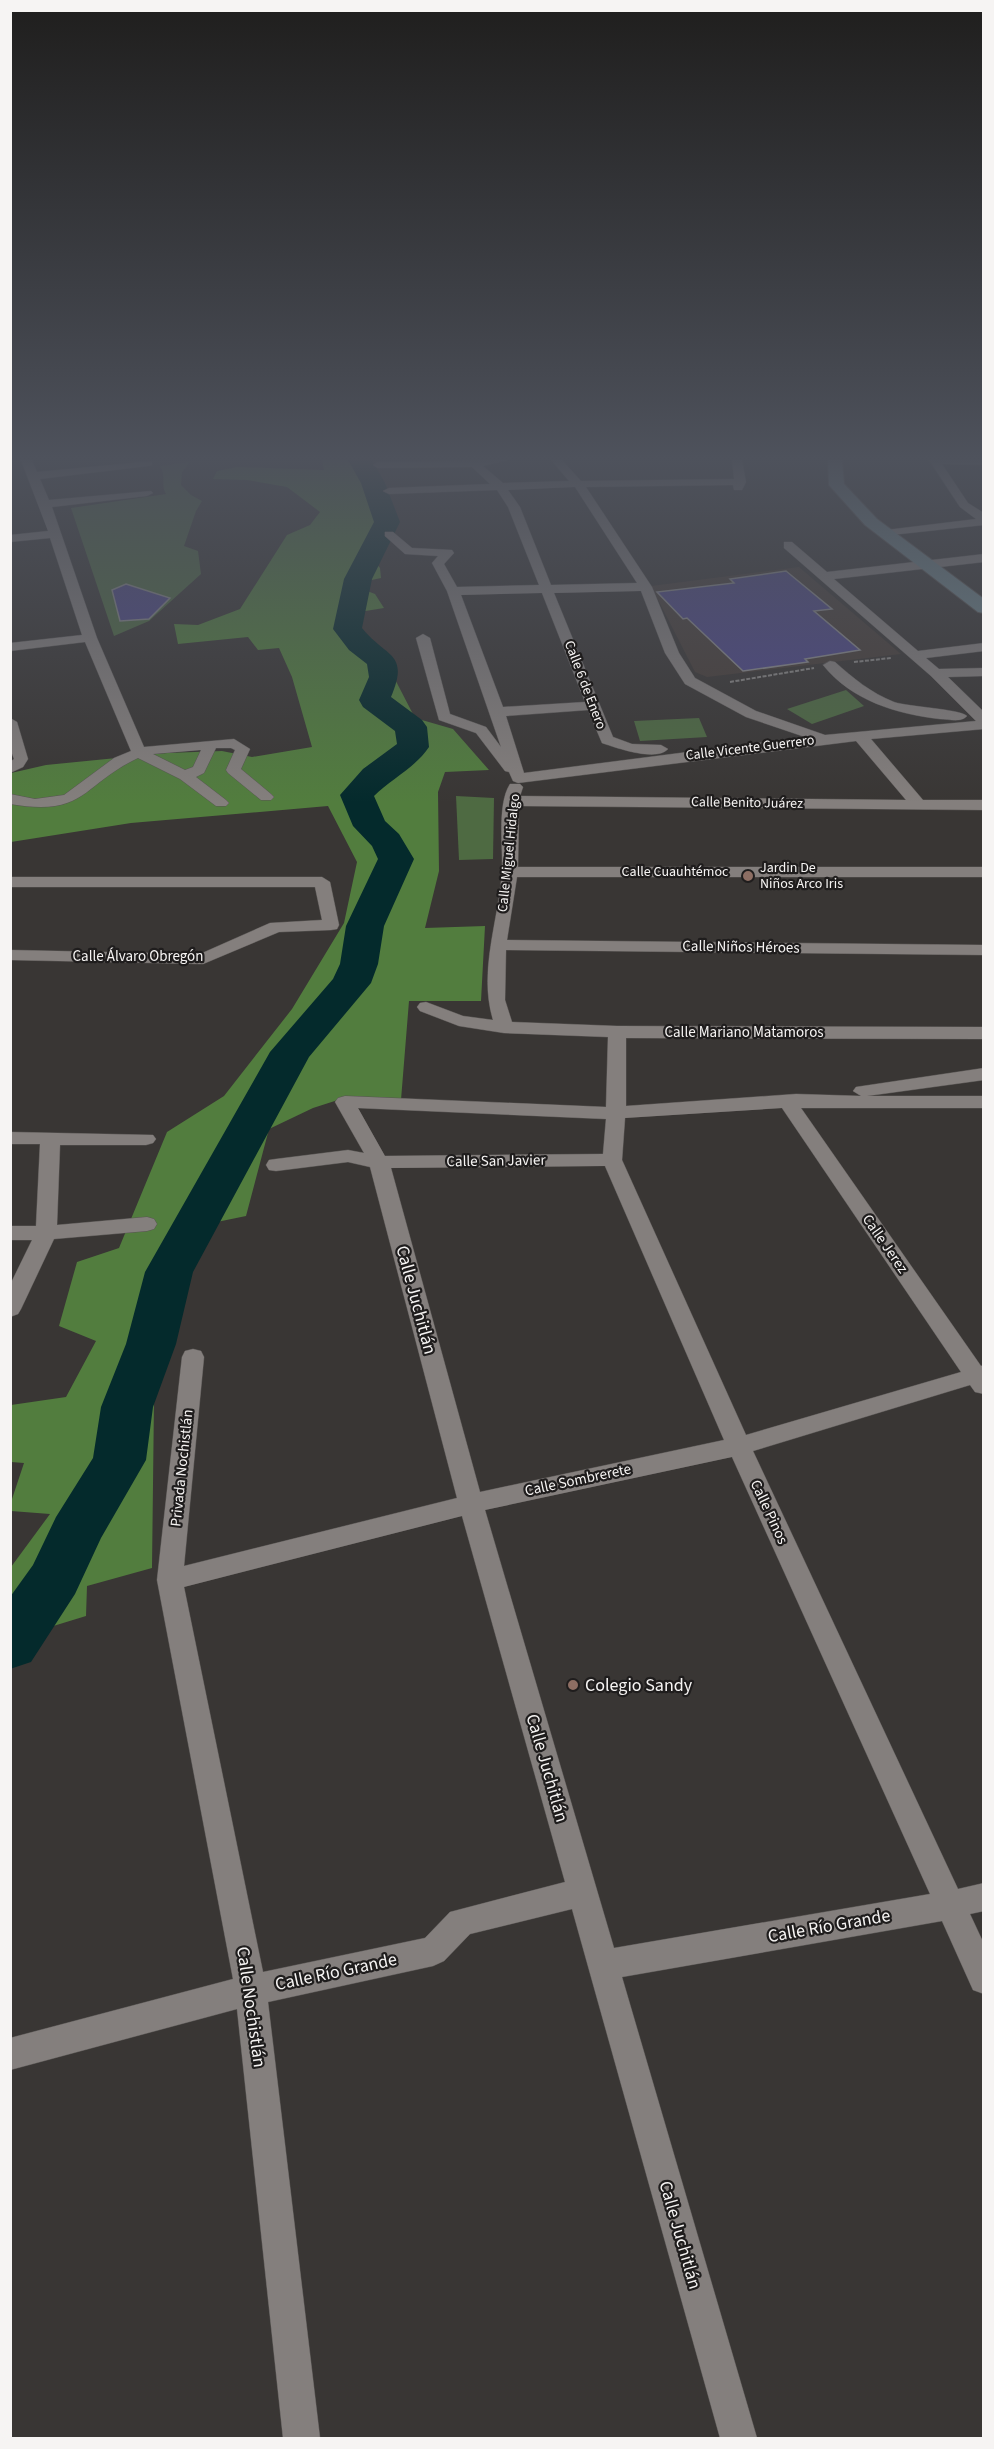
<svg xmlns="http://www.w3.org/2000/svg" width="994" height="2449" font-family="'Source Sans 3',sans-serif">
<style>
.built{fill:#473e39}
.green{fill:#4e6a42}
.forest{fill:#527d3e}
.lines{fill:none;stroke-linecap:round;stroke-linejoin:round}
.river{fill:#042a2c;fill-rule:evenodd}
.building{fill:#4d4787;stroke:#88888c;stroke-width:1.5}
.street-casing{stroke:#585553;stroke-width:1}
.secondary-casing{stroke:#585553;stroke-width:2}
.path{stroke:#878583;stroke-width:2;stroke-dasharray:4 1.5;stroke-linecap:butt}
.street{fill:#847f7d;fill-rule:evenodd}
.secondary{fill:#6e848a;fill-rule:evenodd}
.education-dot{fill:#8d6e63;stroke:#1f1d1d;stroke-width:2}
.labels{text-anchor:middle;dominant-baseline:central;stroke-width:4.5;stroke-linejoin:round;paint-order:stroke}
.far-street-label{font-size:14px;fill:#f6f4f3;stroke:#1f1d1d}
.far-poi-label{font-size:14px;fill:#f6f4f3;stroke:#1f1d1d;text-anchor:start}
.street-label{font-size:15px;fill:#f6f4f3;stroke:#1f1d1d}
.near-street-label{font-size:18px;fill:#f6f4f3;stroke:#1f1d1d}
.near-poi-label{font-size:18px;fill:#f6f4f3;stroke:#1f1d1d;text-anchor:start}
</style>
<rect width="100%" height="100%" fill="#393634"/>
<polygon class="built" points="799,567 901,654 707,677 695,672 651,586"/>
<g class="green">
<path d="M190,462L182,472L181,485L191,495L202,501L196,511L184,546L198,551L201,574L149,621L114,636L71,508L166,494C160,485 167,477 160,466Z"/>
<polygon points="846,690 864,706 812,724 787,709"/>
<polygon points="699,718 707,737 640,741 634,721"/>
<polygon points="456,796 494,798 493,859 459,860"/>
</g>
<polygon class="forest" points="322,460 358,460 365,489 379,516 362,547 380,568 381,578 367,581 362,589 375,594 384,608 347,614 353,629 385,660 415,718 453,729 489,770 445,772 438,792 439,871 425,928 485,926 481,1001 409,1001 401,1100 341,1099 313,1108 269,1129 246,1216 212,1223 181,1297 154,1401 152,1568 87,1586 86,1616 37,1631 11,1667 11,1567 50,1514 11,1511 11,1502 24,1463 11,1462 11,1405 66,1397 96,1341 59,1326 77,1262 119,1248 167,1132 224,1096 292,1009 344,923 357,862 328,806 131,823 11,842 11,773 46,765 167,753 222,751 252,757 312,747 292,677 279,648 258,650 248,637 178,644 174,624 198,625 240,609 287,535 310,525 320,512 287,487 247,480 213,479 217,471 237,467 324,470"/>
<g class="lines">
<path class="river" d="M348,460H372L385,483L400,522L372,579L362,628C386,658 410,652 391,697L422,720L427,727L429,747C416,767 391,779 374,796L385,821L399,834L414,859L384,926L378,964L371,983L309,1057L193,1272L176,1344L153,1407L146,1460L101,1538L75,1594L31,1662L10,1669V1597L33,1565L56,1517L93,1458L101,1407L126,1344L145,1272L270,1052L333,979L340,964L346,926L378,859L372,846L353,826L340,795L363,769L397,744L395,731L363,707L359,700L369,677L367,664L349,650L333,629L344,579L374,522L361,483Z"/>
</g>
<g class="building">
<polygon points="786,571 832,609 814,611 860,650 805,659 808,662 743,671 687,618 683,619 657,592 734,583 730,579"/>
<polygon points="126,584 170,598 149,619 120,621 112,590"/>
</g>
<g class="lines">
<g class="street-casing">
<g id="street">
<path d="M21,460H32L37,472L152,461V465L148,466L40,479L49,500L151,491L153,493L147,496L52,507L97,638L144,747L234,739L250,749L241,769L271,794L274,797L271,800H261L228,773L226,770L235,750L231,748H216L204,773L196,777L226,800L229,803L226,806H216L180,779L138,758C81,785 86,817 10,804V794L35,799L64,795L114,758L131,751L85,642L10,651V643L82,635L50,538L10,542V535L48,531ZM201,750L193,767L185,770L153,754Z"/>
<path d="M508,460L483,466L503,483L569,481L551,460H562L581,481L734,479L732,460H742L746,482L742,490H734L733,485L586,487L652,587L679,653L695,678L756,711L825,735L976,721L931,676L784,548V542H792L827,572L984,554V562L834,579L918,651L984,643V651L926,658L939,669L984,668V676L948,677L984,712V729L871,739L923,800H984V810L519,806L518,867H984V877H517L507,940L984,945V955L506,950L505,1000L512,1022L617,1026L984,1027V1039L626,1038V1106L796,1094L861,1096L853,1091L856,1087L984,1068V1080L867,1096H984V1108H801L981,1366L984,1365V1394L975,1392L970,1385L753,1451L958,1889L984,1883V1911L970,1914L984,1944V1994L973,1990L942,1921L622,1977L757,2438H720L572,1909L470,1934L444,1961L433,1966L268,2002L320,2438H283L237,2009L10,2070V2038L233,1979L157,1580L182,1357L185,1351L193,1349L201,1351L204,1357L184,1566L457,1498L370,1167L348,1162L276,1171L269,1170L266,1165L269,1160L276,1159L348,1150L364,1153L335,1102L338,1098L345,1096L606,1107L608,1037L504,1033L459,1026L420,1011L417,1007L420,1003L426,1002L463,1016L493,1020C478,970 499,921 502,870C503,846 497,804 510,784H520L523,787L520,796L906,800L856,741L518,783L513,781L509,772L505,771L476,733L439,720L416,638L423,634L430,638L450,714L486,727L501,747L447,591L432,563L438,556L405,554L385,536V532H393L412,548L452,550L454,553L444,564L457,587L539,585L508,507L497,490L389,494L383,491L389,488L490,484L472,467L378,468L373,465L378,462ZM575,487L637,583L551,585L520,507L508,490ZM641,591L665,653L685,684L746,717L805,737L524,773L506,716L588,710L602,743C617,748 656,762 668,749L661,745L632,744L613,737L554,593ZM542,593L585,702L503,707L461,595ZM358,1108L606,1119L603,1154L385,1156ZM782,1108L961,1372L746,1435L622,1160L625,1118ZM605,1166L724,1440L480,1492L391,1168ZM732,1457L930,1894L614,1948L485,1510ZM462,1516L565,1882L450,1912L425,1938L263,1972L184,1587Z"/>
<polygon points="929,460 984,460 984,465 942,464 968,503 984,513 984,525 882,536 882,532 886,530 976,519 960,507"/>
<path d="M830,661L835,662C853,678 871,693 894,702C909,707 960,709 967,716C961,723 949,719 940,719C897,714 852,701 823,665Z"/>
<polygon points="10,718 17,722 28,759 23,767 10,773 10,762 14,759 10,748"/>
<polygon points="10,877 322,877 330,882 339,925 337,929 331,930 279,932 203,964 10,960 10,950 200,954 270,923 322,920 315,887 10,887"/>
<polygon points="10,1132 153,1135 156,1139 153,1143 146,1145 60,1145 57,1225 147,1217 154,1219 157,1224 154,1229 147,1231 54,1239 21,1309 18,1314 10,1317 10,1285 32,1240 10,1240 10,1226 36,1226 40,1144 10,1144"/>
</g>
</g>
<g class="secondary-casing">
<polygon id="secondary" points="828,460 842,460 844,484 877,519 984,599 984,613 978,612 865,525 829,485"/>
</g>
<g class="path">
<polyline points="854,662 891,658"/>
<polyline points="730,682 814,668"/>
</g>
<use href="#street" class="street"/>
<use href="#secondary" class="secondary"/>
</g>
<linearGradient id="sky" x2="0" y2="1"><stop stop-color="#1f1e1d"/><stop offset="0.57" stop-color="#4e525c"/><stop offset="1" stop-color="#4e525c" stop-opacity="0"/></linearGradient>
<rect width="994" height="803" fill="url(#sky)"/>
<g class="education-dot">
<circle cx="748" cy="876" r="6"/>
<circle cx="573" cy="1685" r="6"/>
</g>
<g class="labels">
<g class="far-street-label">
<text transform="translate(585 685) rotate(69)">Calle 6 de Enero</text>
<text transform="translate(750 748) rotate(-7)">Calle Vicente Guerrero</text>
<text transform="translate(747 803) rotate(1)">Calle Benito Juárez</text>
<text transform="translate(509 853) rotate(-84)">Calle Miguel Hidalgo</text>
<text x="675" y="872">Calle Cuauhtémoc</text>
</g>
<g class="far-poi-label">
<text x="760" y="868">Jardin De<tspan x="760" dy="16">Niños Arco Iris</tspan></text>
</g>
<g class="street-label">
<text transform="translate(741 947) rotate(1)">Calle Niños Héroes</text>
<text x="138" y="956">Calle Álvaro Obregón</text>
<text x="744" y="1032">Calle Mariano Matamoros</text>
<text transform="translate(496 1161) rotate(-1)">Calle San Javier</text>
<text transform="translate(885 1244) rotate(55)">Calle Jerez</text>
<text transform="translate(182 1468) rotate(-84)">Privada Nochistlán</text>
<text transform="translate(578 1480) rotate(-12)">Calle Sombrerete</text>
<text transform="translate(769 1512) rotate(65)">Calle Pinos</text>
</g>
<g class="near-street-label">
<text transform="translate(416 1300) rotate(75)">Calle Juchitlán</text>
<text transform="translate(547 1768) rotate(74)">Calle Juchitlán</text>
<text transform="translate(829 1926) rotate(-10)">Calle Río Grande</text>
<text transform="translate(336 1972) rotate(-12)">Calle Río Grande</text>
<text transform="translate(251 2007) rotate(82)">Calle Nochistlán</text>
<text transform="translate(680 2235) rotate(74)">Calle Juchitlán</text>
</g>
<g class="near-poi-label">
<text x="585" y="1685">Colegio Sandy</text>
</g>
</g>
<rect width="994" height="2449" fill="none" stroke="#f6f4f3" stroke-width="24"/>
</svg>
